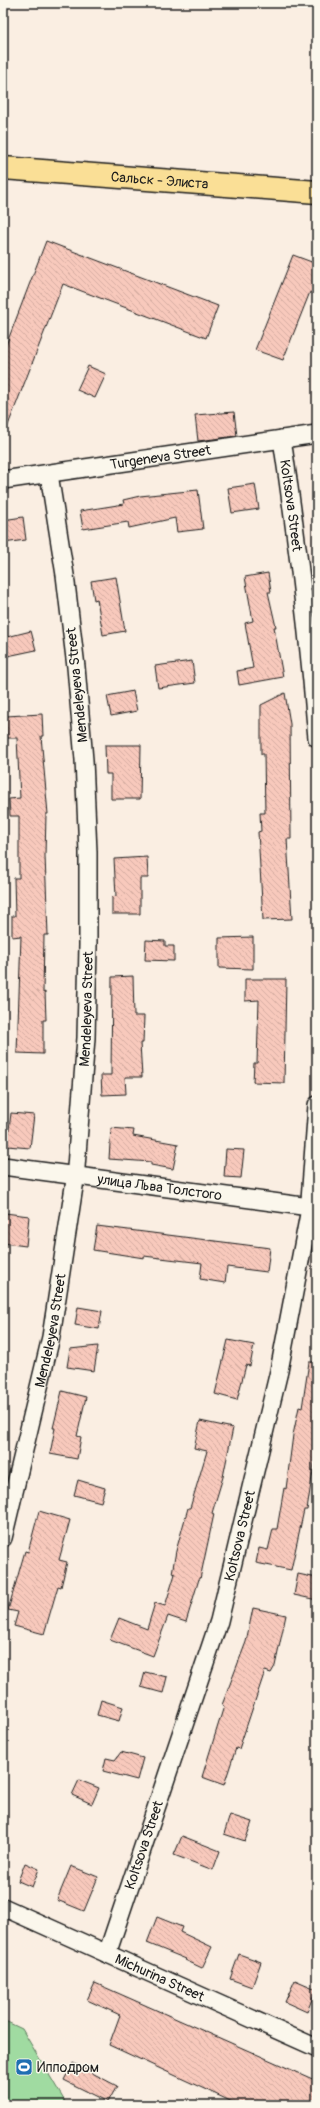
<svg xmlns="http://www.w3.org/2000/svg" width="320" height="2108" font-family="Pangolin,sans-serif">
<style>
.garden{fill:#a0dba1;stroke:#5e7c5e}
.building{fill:url(#building-back-hatch);stroke:#1c1c1c}
.lines{fill:none;stroke-linecap:round;stroke-linejoin:round}
.minor-casing{stroke:#1c1c1c;stroke-width:20}
.primary-casing{stroke:#1c1c1c;stroke-width:25}
.minor{stroke:#fbf7ec;stroke-width:17}
.primary{stroke:#fadf96;stroke-width:22}
.labels{text-anchor:middle;dominant-baseline:central;stroke-width:3;stroke-linejoin:round;paint-order:stroke}
.street-label{font-size:14px;fill:#1c1c1c;stroke:#fbf7ec}
.poi-label{font-size:14px;fill:#1c1c1c;stroke:#fbf7ec;text-anchor:start}
</style>
<defs>
<pattern id="building-back-hatch" width="6" height="6" patternUnits="userSpaceOnUse"><rect width="6" height="6" fill="#f8c9bc"/><path d="M-1 5l2 2M0 0l6 6M5-1l2 2" fill="none" stroke="#d4aca1"/></pattern>
</defs>
<rect width="100%" height="100%" fill="#faeee2"/>
<filter id="ink" filterUnits="userSpaceOnUse"><feTurbulence type="fractalNoise" baseFrequency=".025" numOctaves="2"/><feDisplacementMap in="SourceGraphic" scale="8" xChannelSelector="R" yChannelSelector="G"/><feConvolveMatrix kernelMatrix="1 2 1 2 8 2 1 2 1" color-interpolation-filters="sRGB"/></filter>
<g filter="url(#ink)">
<polygon class="garden" points="3,2020 22,2029 67,2105 3,2105"/>
<g class="building">
<polygon points="46,241 218,306 206,338 63,284 3,438 3,353"/>
<polygon points="293,255 317,264 317,295 310,292 283,360 255,350"/>
<polygon points="88,366 106,374 95,398 77,390"/>
<polygon points="234,412 237,436 198,441 195,415"/>
<polygon points="255,484 259,509 232,513 228,488"/>
<polygon points="198,490 203,529 177,532 175,518 129,528 128,522 83,529 80,511 124,504 123,500 140,496"/>
<polygon points="23,517 26,540 3,543 3,520"/>
<polygon points="268,573 271,592 268,592 276,627 274,627 283,677 239,685 237,671 253,668 245,623 253,621 245,577"/>
<polygon points="116,577 125,631 103,635 97,599 94,600 91,581"/>
<polygon points="31,631 36,650 3,657 3,638"/>
<polygon points="192,661 195,683 158,688 155,666"/>
<polygon points="133,691 137,711 111,716 107,696"/>
<polygon points="285,693 290,724 291,839 287,839 292,919 263,920 258,832 261,831 260,813 265,813 264,754 261,754 261,705"/>
<polygon points="42,714 43,736 41,736 48,814 46,814 45,856 48,935 44,935 43,993 45,992 46,1020 43,1020 43,1054 17,1053 21,936 12,937 12,916 15,916 14,878 19,878 19,816 10,816 9,799 20,798 17,738 7,738 6,716"/>
<polygon points="105,745 141,745 140,799 111,799 111,774 106,774"/>
<polygon points="147,857 148,878 140,878 140,914 112,914 112,897 116,896 114,859"/>
<polygon points="253,937 253,969 219,968 219,938"/>
<polygon points="146,940 165,941 165,946 174,946 174,961 145,960"/>
<polygon points="133,976 134,1016 144,1016 143,1043 140,1043 142,1077 125,1077 126,1094 102,1095 101,1075 111,1075 112,977"/>
<polygon points="245,979 286,979 284,1083 253,1082 254,1063 257,1063 259,1000 245,1001"/>
<polygon points="11,1113 34,1115 30,1148 7,1146"/>
<polygon points="111,1128 134,1130 133,1136 178,1144 173,1169 151,1165 151,1162 109,1159"/>
<polygon points="226,1149 244,1150 241,1178 224,1177"/>
<polygon points="5,1213 29,1216 26,1246 3,1243"/>
<polygon points="97,1226 270,1248 267,1272 227,1267 225,1283 200,1279 202,1263 144,1256 144,1258 93,1250"/>
<polygon points="78,1307 102,1311 99,1329 75,1325"/>
<polygon points="228,1340 254,1345 250,1366 246,1365 237,1400 215,1394"/>
<polygon points="98,1346 94,1371 67,1367 70,1349"/>
<polygon points="309,1362 317,1362 317,1444 307,1510 304,1510 291,1570 256,1563 259,1548 268,1550 273,1529 277,1529 284,1488 286,1489 293,1435 299,1407 302,1408"/>
<polygon points="62,1391 86,1397 77,1436 81,1437 77,1459 50,1454 55,1428 53,1428"/>
<polygon points="200,1421 233,1428 223,1477 212,1513 214,1514 200,1579 199,1579 186,1622 168,1616 153,1656 110,1640 119,1618 147,1629 155,1603 165,1606 175,1574 172,1573 176,1551 188,1508 190,1508 207,1451 194,1448"/>
<polygon points="78,1480 105,1488 101,1502 74,1495"/>
<polygon points="39,1511 70,1520 59,1560 67,1562 61,1587 58,1586 44,1634 14,1626 18,1612 8,1610 25,1551 28,1552"/>
<polygon points="298,1574 317,1578 317,1600 294,1595"/>
<polygon points="253,1608 286,1615 275,1666 271,1673 265,1671 239,1749 236,1748 224,1785 202,1777 224,1706 222,1705 246,1642"/>
<polygon points="145,1672 167,1677 163,1693 141,1687"/>
<polygon points="101,1700 123,1707 119,1721 97,1715"/>
<polygon points="121,1752 143,1758 137,1780 103,1771 106,1758 115,1760"/>
<polygon points="79,1780 99,1788 92,1804 72,1795"/>
<polygon points="230,1815 252,1822 245,1841 224,1834"/>
<polygon points="182,1836 220,1851 213,1870 174,1855"/>
<polygon points="25,1863 39,1869 32,1887 18,1881"/>
<polygon points="71,1866 98,1877 84,1911 57,1900"/>
<polygon points="157,1917 182,1927 180,1932 212,1947 202,1968 185,1960 186,1959 147,1943"/>
<polygon points="239,1954 261,1962 252,1987 230,1979"/>
<polygon points="295,1980 316,1989 307,2012 285,2002"/>
<polygon points="95,1983 317,2081 317,2105 239,2105 109,2045 120,2015 87,2000"/>
<polygon points="73,2063 117,2086 108,2102 64,2080"/>
</g>
<g class="lines">
<g class="minor-casing">
<g id="minor">
<path id="s1" d="M282,439C297,539 309,638 317,738"/>
<path id="s2" d="M3,480L317,434"/>
<path id="s3" d="M3,1166L317,1208"/>
<path id="s4" d="M3,1538L51,1337L75,1180L86,1038L88,945V852L84,760L76,667L65,575L49,474"/>
<path id="s5" d="M3,1907L317,2048"/>
<path id="s6" d="M107,1954L219,1621L279,1371L309,1214L317,1105"/>
</g>
</g>
<g class="primary-casing">
<g id="primary">
<path id="s7" d="M3,168L317,192"/>
</g>
</g>
<use href="#minor" class="minor"/>
<use href="#primary" class="primary"/>
</g>
</g>
<defs>
<g id="stadium-square" transform="scale(0.9)"><rect x="-9" y="-9" width="18" height="18" rx="4" fill="#1f6fb2" stroke="#fbf7ec"/><path d="M0-5a6.5 5 0 1 0 0 10a6.5 5 0 1 0 0-10ZM-3.5-1.8h7v3.6h-7Z" fill="#fff"/></g>
</defs>
<g fill-rule="evenodd">
<use href="#stadium-square" x="24" y="2067"/>
</g>
<g class="labels">
<g class="street-label">
<text stroke="none"><textPath href="#s7" startOffset="157">Сальск - Элиста</textPath></text>
<text stroke="none"><textPath href="#s2" startOffset="159">Turgeneva Street</textPath></text>
<text stroke="none"><textPath href="#s1" startOffset="67">Koltsova Street</textPath></text>
<text transform="translate(77 685) rotate(-96)">Mendeleyeva Street</text>
<text stroke="none"><textPath href="#s4" startOffset="537">Mendeleyeva Street</textPath></text>
<text stroke="none"><textPath href="#s3" startOffset="158">улица Льва Толстого</textPath></text>
<text stroke="none"><textPath href="#s4" startOffset="213">Mendeleyeva Street</textPath></text>
<text stroke="none"><textPath href="#s6" startOffset="439">Koltsova Street</textPath></text>
<text stroke="none"><textPath href="#s6" startOffset="115">Koltsova Street</textPath></text>
<text stroke="none"><textPath href="#s5" startOffset="172">Michurina Street</textPath></text>
</g>
<g class="poi-label">
<text x="37" y="2067">Ипподром</text>
</g>
</g>
<rect width="320" height="2108" fill="none" stroke="#fbf7ec" stroke-width="16"/>
<rect x="8" y="8" width="304" height="2092" fill="none" stroke="#1c1c1c" stroke-width="1.5" filter="url(#ink)"/>
</svg>
